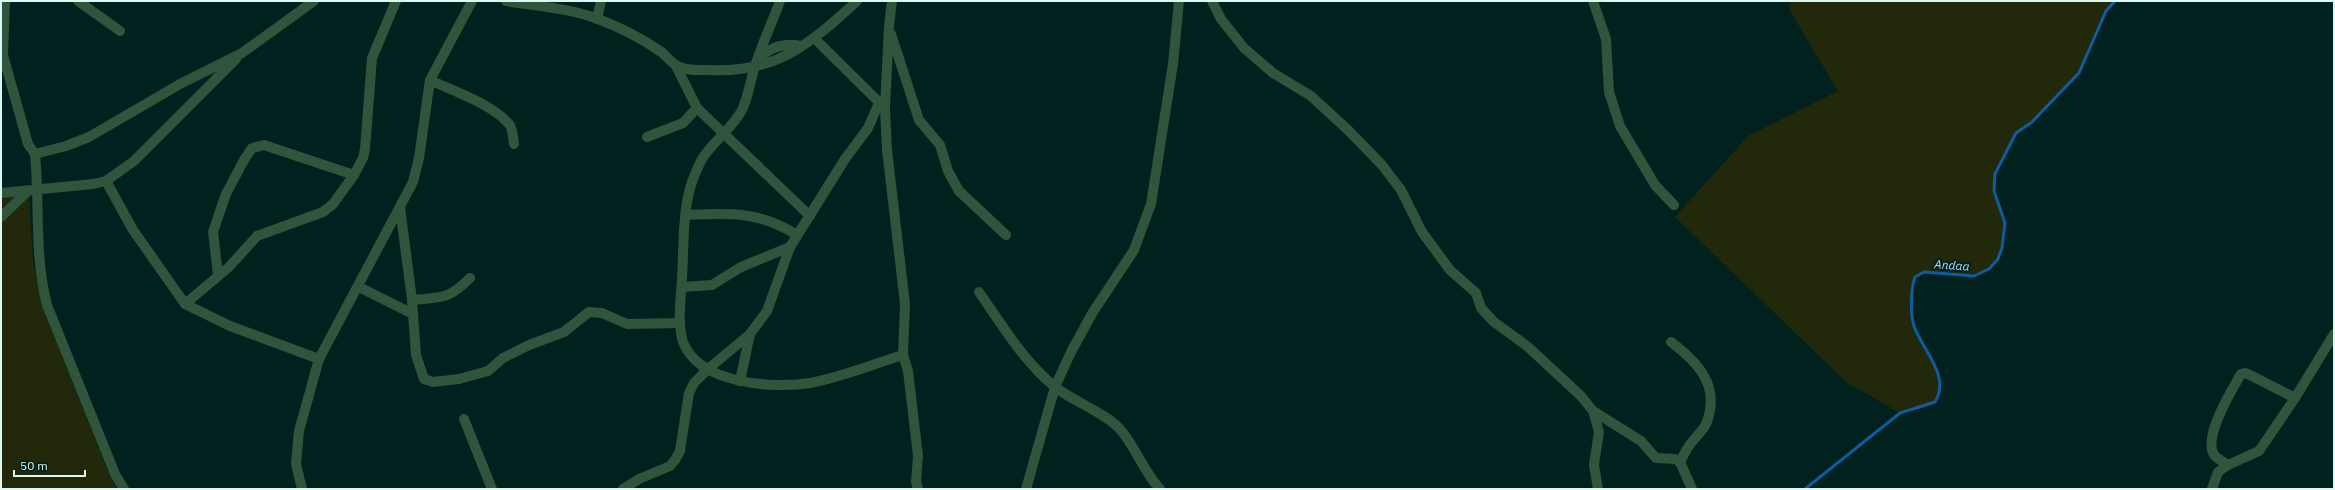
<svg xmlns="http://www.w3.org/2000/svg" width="2335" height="490" font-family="'IBM Plex Sans',sans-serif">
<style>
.green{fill:#21290a}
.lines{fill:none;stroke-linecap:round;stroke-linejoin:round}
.stream{stroke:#0d5d9f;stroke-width:3}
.street{stroke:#30543c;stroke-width:10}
.labels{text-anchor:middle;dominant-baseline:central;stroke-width:4;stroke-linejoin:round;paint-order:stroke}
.water-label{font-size:12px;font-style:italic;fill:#b7daff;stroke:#01211e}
</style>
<rect width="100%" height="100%" fill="#01211e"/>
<g class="green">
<path d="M1791,1H2115L2106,11L2081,71L2032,122L2016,133L1996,174L1994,191L2005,223L2002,248L1998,259L1989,269L1974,276L1924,272L1915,277C1911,288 1910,315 1914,326C1921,344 1954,385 1935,402C1928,409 1910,411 1900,413L1846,382L1675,217L1748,136L1838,91L1789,9Z"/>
<polygon points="29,194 33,263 44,311 107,469 117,489 1,489 1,197"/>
</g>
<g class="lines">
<path class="stream" d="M1805,489L1900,413L1935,402C1951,376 1923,351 1914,326C1910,315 1911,288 1915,277L1924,272L1974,276L1989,269L1998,259L2002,248L2005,223L1994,191L1995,174L2016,133L2032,122L2079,73L2106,11L2115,1"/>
<g class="street">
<polyline points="5,1 3,55 28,144 35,154 66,146 89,137 180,84 242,53 314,1"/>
<polyline points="78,1 120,31"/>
<path d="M506,1C536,6 569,8 598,19C619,27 641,38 660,51C666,55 670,62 676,65C684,71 698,70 708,70C776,74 810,44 857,1"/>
<path d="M780,1C772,23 762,44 755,66C750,81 749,95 742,110C732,129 713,141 702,159C698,166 695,174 692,182C682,211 684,248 682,278C681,298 677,323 683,342C699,384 773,389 810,383C842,377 873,364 903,355"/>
<polyline points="892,1 889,26 885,108 887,150 905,304 903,355 908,371 918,456 916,482 918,489"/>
<polyline points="1212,1 1221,19 1244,48 1273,73 1311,96 1348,130 1382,165 1401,190 1422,232 1450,270 1476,293 1481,308 1494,322 1527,346 1581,396 1593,411 1599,432 1594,465 1598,489"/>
<polyline points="1593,1 1606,39 1609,92 1620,126 1655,185 1674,205"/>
<polyline points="597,19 601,1"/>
<polyline points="891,34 919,120 940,145 948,171 959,191 1006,235"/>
<polyline points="814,38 884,107"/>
<path d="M760,56C774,47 784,42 801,46"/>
<polyline points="676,66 697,108 810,216"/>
<path d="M430,80C453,91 492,104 509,124C513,128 513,139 514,144"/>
<polyline points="647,137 683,123 697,108"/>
<path d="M35,154C40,205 34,255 47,305L115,474L124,489"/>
<polyline points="106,181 133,230 185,304 230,326 319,359"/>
<polyline points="1,193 93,184 106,181 134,161 236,59"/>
<path d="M400,207L412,300C442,297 448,300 470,278"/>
<path d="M686,215C730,213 759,211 797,235"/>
<polyline points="1,217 28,191"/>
<polyline points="218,275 213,232 217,220 226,194 244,160 252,148 264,145 354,175"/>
<polyline points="359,287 413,314"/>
<polyline points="682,287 712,285 741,267 790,247"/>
<path d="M979,292C1002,325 1024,362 1055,387C1073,401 1105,413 1119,428C1136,447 1143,471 1160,489"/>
<polyline points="412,300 416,355 424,379 433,382 459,379 488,371 503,358 529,345 564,332 589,312 602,313 627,324 680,323"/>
<polyline points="185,304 229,267 257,236 323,212 333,204 354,175 363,158 365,149 372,58 396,1"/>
<path d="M1671,342C1699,363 1721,387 1706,424C1702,432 1694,438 1689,446C1685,451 1683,457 1680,462"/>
<polyline points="740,381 750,334"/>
<polyline points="1593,411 1641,441 1656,458 1675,459 1680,462 1692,489"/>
<polyline points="464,419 492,489"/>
<path d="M2228,465C2224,462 2218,459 2215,456C2201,439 2232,390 2241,374L2245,373L2250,375L2295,398"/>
<polyline points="302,489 296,464 299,431 319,359 413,182 419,158 430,80 472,1"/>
<polyline points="623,489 639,479 670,466 675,460 680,451 689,393 694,383 708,369 750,334 767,311 790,247 845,159 868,128 879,103"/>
<polyline points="1026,489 1055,387 1071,352 1093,312 1134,250 1151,204 1173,64 1179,1"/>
<polyline points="2212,489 2218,472 2228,465 2259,451 2295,398 2334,334"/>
</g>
</g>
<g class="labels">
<g class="water-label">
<text transform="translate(1952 265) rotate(4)">Andaa</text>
</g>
</g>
<rect width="2335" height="490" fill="none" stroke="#e0f6f3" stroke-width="4"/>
<path d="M14 470v6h71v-6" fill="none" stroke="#e0f6f3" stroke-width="2"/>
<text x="20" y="470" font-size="12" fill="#e0f6f3" stroke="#01211e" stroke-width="3" paint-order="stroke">50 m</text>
</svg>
